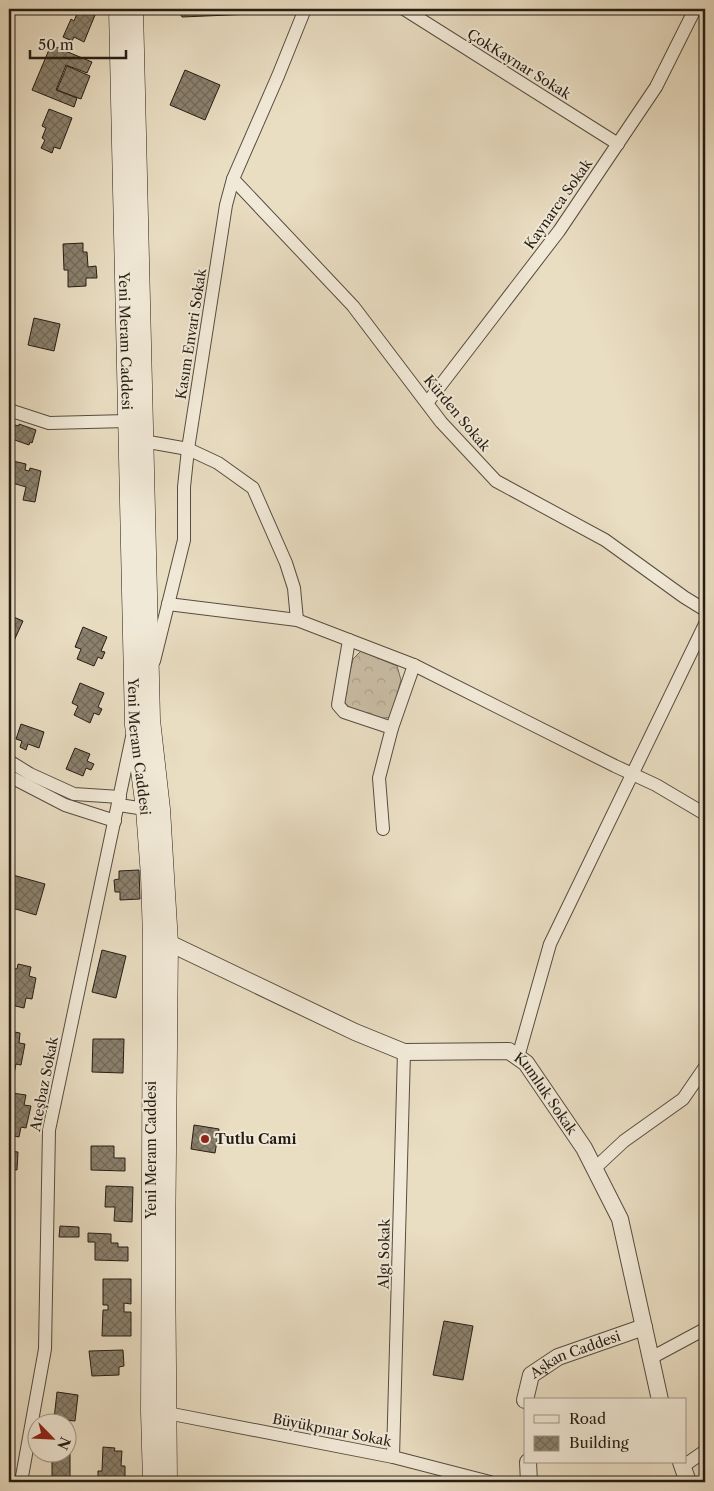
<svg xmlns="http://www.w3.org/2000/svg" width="714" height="1491" font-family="'Libre Caslon Text',serif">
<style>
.forest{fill:url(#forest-crowns);stroke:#766c5c}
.building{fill:url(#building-cross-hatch);stroke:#251d14}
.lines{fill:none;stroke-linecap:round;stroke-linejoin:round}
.minor-casing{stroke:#564d40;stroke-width:14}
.tertiary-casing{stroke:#564d40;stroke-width:18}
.secondary-casing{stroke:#251d14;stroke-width:19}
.minor{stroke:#f1e9d7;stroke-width:12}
.tertiary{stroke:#f1e9d7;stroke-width:16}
.secondary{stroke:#f1e9d7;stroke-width:18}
.poi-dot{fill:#8f2418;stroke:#f1e9d7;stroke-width:2}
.labels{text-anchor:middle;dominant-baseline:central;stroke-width:4;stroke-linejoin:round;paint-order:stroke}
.street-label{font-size:14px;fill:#251d14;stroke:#f1e9d7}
.poi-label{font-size:14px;font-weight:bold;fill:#251d14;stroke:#f1e9d7;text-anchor:start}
</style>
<defs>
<pattern id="forest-crowns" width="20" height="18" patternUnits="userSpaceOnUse" patternTransform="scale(1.25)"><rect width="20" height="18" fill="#c8bca4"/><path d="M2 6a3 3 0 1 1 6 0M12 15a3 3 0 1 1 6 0" fill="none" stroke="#aca18c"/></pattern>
<pattern id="building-cross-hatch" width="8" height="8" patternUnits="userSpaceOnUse" patternTransform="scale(1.25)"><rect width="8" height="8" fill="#8b816e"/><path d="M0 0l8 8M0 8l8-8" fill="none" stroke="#716959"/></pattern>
</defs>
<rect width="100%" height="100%" fill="#e9ddc2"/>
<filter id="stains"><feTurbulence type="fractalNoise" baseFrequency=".004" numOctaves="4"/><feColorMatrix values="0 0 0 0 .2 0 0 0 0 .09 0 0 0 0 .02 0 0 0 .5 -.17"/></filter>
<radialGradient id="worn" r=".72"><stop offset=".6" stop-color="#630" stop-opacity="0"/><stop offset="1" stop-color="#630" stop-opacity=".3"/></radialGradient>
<path class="forest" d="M361,651L397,666L401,680L391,717C375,721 352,714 343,700L353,659Z"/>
<g class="building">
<polygon points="79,9 95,15 84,42 74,37 72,41 63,37 71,19 74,21"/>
<polygon points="178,9 276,9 276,13 182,17"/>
<polygon points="51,45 92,62 87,73 66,65 56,90 77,98 74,107 32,90"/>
<polygon points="67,66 90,76 81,99 57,90"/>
<polygon points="185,70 220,85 205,120 170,105"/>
<polygon points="49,109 72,118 60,149 54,147 52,153 41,148 45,140 42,138 46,128 42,126"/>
<polygon points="83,243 83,252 87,252 88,267 96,266 97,278 86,278 86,286 68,287 68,270 64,270 63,244"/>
<polygon points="34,318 60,324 54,351 28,345"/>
<polygon points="11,424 19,426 19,424 36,430 32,443 30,442 29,445 9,438"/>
<polygon points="13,461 26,464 25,470 29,471 30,468 41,471 35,502 23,500 26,487 9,482"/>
<polygon points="9,615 23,621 13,643 9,641"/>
<polygon points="83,627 107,637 101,651 105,652 102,659 98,657 94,666 77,659 81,649 75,647"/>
<polygon points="80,683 104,693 98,707 102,709 99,715 94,713 90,723 74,715 78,706 72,703"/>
<polygon points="21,724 44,732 39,748 28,744 26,750 20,747 22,741 16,739"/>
<polygon points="75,748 90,754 87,761 94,764 91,770 86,768 83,776 66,769"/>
<polygon points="139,870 140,899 120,900 120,892 115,892 114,880 119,879 119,871"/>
<polygon points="13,875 45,884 36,915 9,907 9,878 12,879"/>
<polygon points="102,950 126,956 116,998 92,992"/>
<polygon points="18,964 31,967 29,976 36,978 32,999 26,998 24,1008 11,1005 12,1001 9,1001 9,971 11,971 11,968 17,969"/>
<polygon points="9,1031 20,1033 19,1043 25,1044 21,1065 16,1064 14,1074 9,1074"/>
<polygon points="93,1039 124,1039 123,1073 92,1072"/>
<polygon points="12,1093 26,1095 24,1105 31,1106 26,1128 21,1127 19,1137 9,1135 9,1097 11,1097"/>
<polygon points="194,1125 219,1129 215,1153 191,1149"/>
<polygon points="91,1146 114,1146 114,1158 125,1158 125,1171 91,1170"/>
<polygon points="9,1151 18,1152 17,1170 11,1169 11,1180 9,1180"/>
<polygon points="106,1186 133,1187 132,1222 114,1221 115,1207 105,1207"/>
<polygon points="60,1226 79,1227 79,1237 59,1237"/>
<polygon points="9,1228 10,1228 11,1247 9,1248"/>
<polygon points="88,1233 111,1234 111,1243 118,1243 118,1247 128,1247 128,1261 95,1260 95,1242 88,1242"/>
<polygon points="103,1279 131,1279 131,1304 124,1303 124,1312 131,1312 131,1336 102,1336 103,1310 108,1310 108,1305 103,1305"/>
<polygon points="444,1321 473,1326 463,1380 433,1375"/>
<polygon points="123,1350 124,1366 119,1367 119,1375 92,1376 89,1351"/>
<polygon points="57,1392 78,1395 75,1421 54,1419"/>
<polygon points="68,1440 70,1440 70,1482 52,1482 52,1454 68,1454"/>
<polygon points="103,1447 115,1448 114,1451 122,1451 121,1466 125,1466 125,1480 114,1480 114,1482 98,1482 98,1471 102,1471"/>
</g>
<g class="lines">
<g class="minor-casing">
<g id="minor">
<polyline points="404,9 618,144"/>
<polyline points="233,179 353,306 441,422 496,481 605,540 684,597 705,610"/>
<polyline points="427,403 559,231 656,87 695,9"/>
<polyline points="9,410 49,423 127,421"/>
<polyline points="143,441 188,449 218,463 253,488 286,563 294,588 297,620"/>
<polyline points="168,604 297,620 414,665 615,766 656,785 705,814"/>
<polyline points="349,640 338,705 344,712 392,728"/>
<polyline points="154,661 184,540 184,487 188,449 226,205 233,179 278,76 305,9"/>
<polyline points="9,761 30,774 74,794 120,797"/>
<polyline points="9,776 65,805 115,821"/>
<polyline points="119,805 145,809"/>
<polyline points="383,829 379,778 392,728 414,665"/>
<polyline points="518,1057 550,944 705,624"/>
<polyline points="594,1169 624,1141 683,1099 705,1067"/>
<polyline points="651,1358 705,1329"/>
<polyline points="167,1413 393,1457 490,1482"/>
<polyline points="393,1457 404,1052"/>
<polyline points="682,1467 705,1451"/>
<polyline points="21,1482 45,1349 49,1130 132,737"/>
</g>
</g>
<g class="tertiary-casing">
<g id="tertiary">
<path id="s1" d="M169,943L355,1032L404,1052L509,1051L526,1063L584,1148L620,1219L660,1400"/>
<path id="s2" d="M525,1400L531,1375L558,1357L644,1327"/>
<polyline points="528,1462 529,1482"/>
<polyline points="681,1462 688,1482"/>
</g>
</g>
<g class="secondary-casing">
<g id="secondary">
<path id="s3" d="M118,9L134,725L145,809L150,876L152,938L150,1411L152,1482"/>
<polyline points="134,9 151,720 161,809 169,943 166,1254 168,1482"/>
</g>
</g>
<use href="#minor" class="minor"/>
<use href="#tertiary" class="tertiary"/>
<use href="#secondary" class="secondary"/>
</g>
<circle class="poi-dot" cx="205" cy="1139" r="5"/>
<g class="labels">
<g class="street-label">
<text transform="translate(519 64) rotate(32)">ÇokKaynar Sokak</text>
<text transform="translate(558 204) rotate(-55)">Kaynarca Sokak</text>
<text transform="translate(191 334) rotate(-81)">Kasım Envari Sokak</text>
<text stroke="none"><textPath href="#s3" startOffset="332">Yeni Meram Caddesi</textPath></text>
<text transform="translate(457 413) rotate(50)">Kürden Sokak</text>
<text stroke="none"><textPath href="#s3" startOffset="738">Yeni Meram Caddesi</textPath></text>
<text transform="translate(44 1084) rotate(-79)">Ateşbaz Sokak</text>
<text stroke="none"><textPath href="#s1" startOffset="421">Kumluk Sokak</textPath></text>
<text transform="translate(151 1150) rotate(-90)">Yeni Meram Caddesi</text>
<text transform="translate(384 1254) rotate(-89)">Algı Sokak</text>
<text stroke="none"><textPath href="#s2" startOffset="75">Aşkan Caddesi</textPath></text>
<text transform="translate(332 1430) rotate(11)">Büyükpınar Sokak</text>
</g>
<g class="poi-label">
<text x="215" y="1139">Tutlu Cami</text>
</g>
</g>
<rect width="714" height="1491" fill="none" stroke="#e9ddc2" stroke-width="30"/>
<rect x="10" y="10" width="694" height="1471" fill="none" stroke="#251d14" stroke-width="2.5"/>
<rect x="15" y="15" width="684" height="1461" fill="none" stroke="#251d14"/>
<rect x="524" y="1398" width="162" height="65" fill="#f1e9d7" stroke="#9f9789"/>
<rect x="534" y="1415" width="25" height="8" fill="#f1e9d7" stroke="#9f9789"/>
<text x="569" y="1424" font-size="15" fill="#251d14">Road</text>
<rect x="534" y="1436" width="25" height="15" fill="url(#building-cross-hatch)" stroke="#9f9789"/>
<text x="569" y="1448" font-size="15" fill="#251d14">Building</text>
<g transform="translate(52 1438) rotate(114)"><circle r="24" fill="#f1e9d7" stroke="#9f9789"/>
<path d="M0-4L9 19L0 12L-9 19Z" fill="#8f2418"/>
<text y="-8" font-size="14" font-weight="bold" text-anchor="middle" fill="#251d14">N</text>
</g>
<path d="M30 50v8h96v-8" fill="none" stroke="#251d14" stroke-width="2.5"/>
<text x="38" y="50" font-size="15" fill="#251d14" stroke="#f1e9d7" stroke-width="4" paint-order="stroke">50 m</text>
<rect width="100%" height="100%" filter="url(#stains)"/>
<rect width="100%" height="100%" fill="url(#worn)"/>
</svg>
